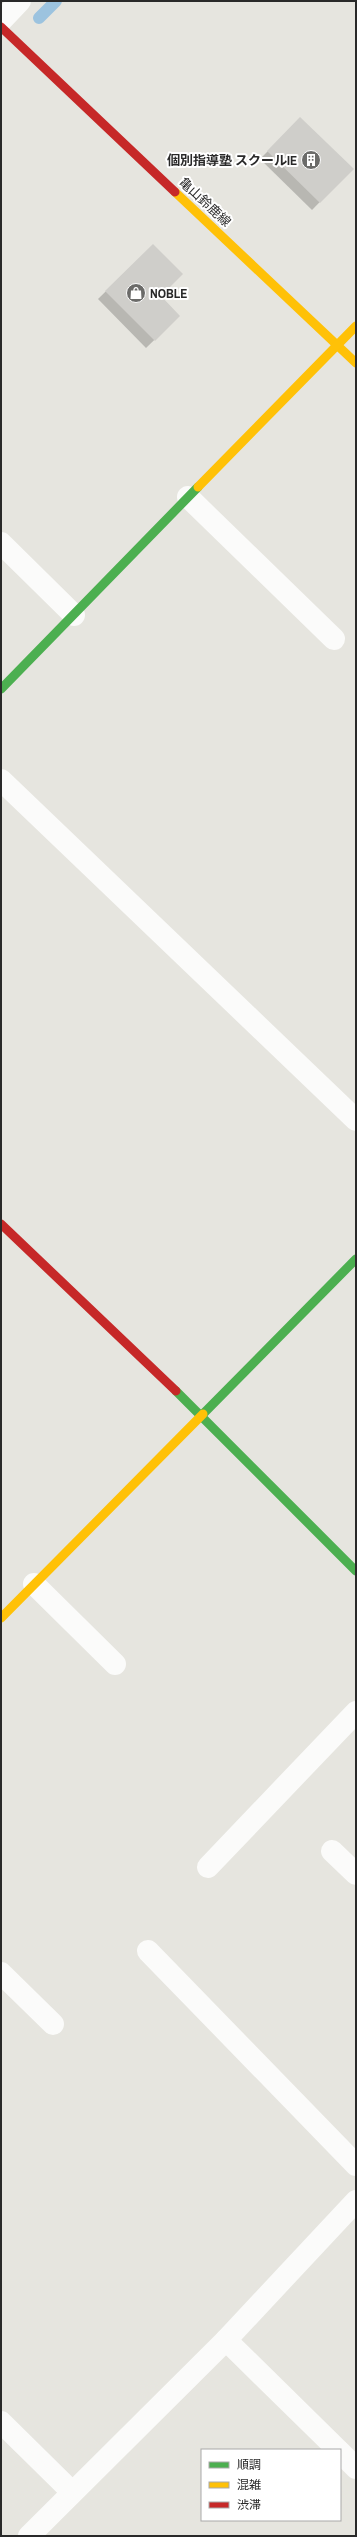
<svg xmlns="http://www.w3.org/2000/svg" width="357" height="2537" font-family="'Archivo Narrow','Noto Sans JP',sans-serif">
<style>
.shadow{fill:#0003}
.lines{fill:none;stroke-linecap:round;stroke-linejoin:round}
.stream{stroke:#9cc3df;stroke-width:12}
.building{fill:#cfceca}
.street{stroke:#fbfbfa;stroke-width:22}
.fast{stroke:#4caf50;stroke-width:9}
.slow{stroke:#ffc107;stroke-width:9}
.jam{stroke:#c62828;stroke-width:9}
.labels{text-anchor:middle;dominant-baseline:central;stroke-width:4;stroke-linejoin:round;paint-order:stroke}
.poi-label{font-size:13px;font-weight:bold;fill:#292929;stroke:#fff;text-anchor:end}
.street-label{font-size:13px;fill:#292929;stroke:#fff}
</style>
<rect width="100%" height="100%" fill="#e6e5df"/>
<g class="shadow">
<polygon points="300,119 352,169 312,210 260,159"/>
<polygon points="153,245 160,296 179,316 146,348 98,299"/>
</g>
<g class="lines">
<polyline class="stream" points="39,18 56,1"/>
</g>
<g class="building">
<polygon points="300,117 354,169 320,203 267,151"/>
<polygon points="153,244 183,274 161,296 180,316 155,341 105,291"/>
</g>
<g class="lines">
<g class="street">
<polyline points="1,21 20,1"/>
<polyline points="188,497 334,639"/>
<polyline points="1,543 74,615"/>
<polyline points="1,780 356,1120"/>
<polyline points="34,1584 115,1664"/>
<polyline points="332,1851 356,1874"/>
<polyline points="208,1867 356,1712"/>
<polyline points="148,1951 356,2165"/>
<polyline points="1,1973 53,2024"/>
<polyline points="226,2340 338,2450"/>
<polyline points="1,2422 72,2492"/>
<polyline points="340,2452 356,2468"/>
<polyline points="29,2536 226,2340 356,2201"/>
</g>
<g class="fast">
<polyline points="1,689 198,487"/>
<polyline points="176,1391 356,1571"/>
<polyline points="203,1414 356,1259"/>
</g>
<g class="slow">
<polyline points="175,192 356,363"/>
<polyline points="198,487 356,326"/>
<polyline points="1,1618 203,1414"/>
</g>
<g class="jam">
<polyline points="1,27 175,192"/>
<polyline points="1,1224 176,1391"/>
</g>
</g>
<defs>
<g id="building-disc" transform="scale(1)"><circle r="9.5" fill="#6b6b69" stroke="#fff"/><path d="M-4-6H4V6H1V3H-1V6H-4ZM-2.5-4.3h1.7v1.8h-1.7ZM.8-4.3h1.7v1.8H.8ZM-2.5-1h1.7V.8h-1.7ZM.8-1h1.7V.8H.8Z" fill="#fff"/></g>
<g id="shop-disc" transform="scale(1)"><circle r="9.5" fill="#6b6b69" stroke="#fff"/><path d="M-5-2.5h2.3a2.7 3.5 0 0 1 5.4 0H5L5.5 6h-11ZM-1.5-2.5h3a1.5 2.3 0 0 0-3 0Z" fill="#fff"/></g>
</defs>
<g fill-rule="evenodd">
<use href="#building-disc" x="311" y="160"/>
<use href="#shop-disc" x="136" y="293"/>
</g>
<g class="labels">
<g class="poi-label">
<text x="297" y="160">個別指導塾 スクールIE</text>
<text x="150" y="293" text-anchor="start">NOBLE</text>
</g>
<g class="street-label">
<text transform="translate(205 202) rotate(43)">亀山鈴鹿線</text>
</g>
</g>
<rect width="357" height="2537" fill="none" stroke="#292929" stroke-width="4"/>
<rect x="201" y="2449" width="140" height="72" fill="#ffffff" stroke="#a9a9a9"/>
<rect x="209" y="2462" width="20" height="6" fill="#4caf50" stroke="#a9a9a9"/>
<text x="237" y="2469" font-size="12" fill="#292929">順調</text>
<rect x="209" y="2482" width="20" height="6" fill="#ffc107" stroke="#a9a9a9"/>
<text x="237" y="2489" font-size="12" fill="#292929">混雑</text>
<rect x="209" y="2502" width="20" height="6" fill="#c62828" stroke="#a9a9a9"/>
<text x="237" y="2509" font-size="12" fill="#292929">渋滞</text>
</svg>
